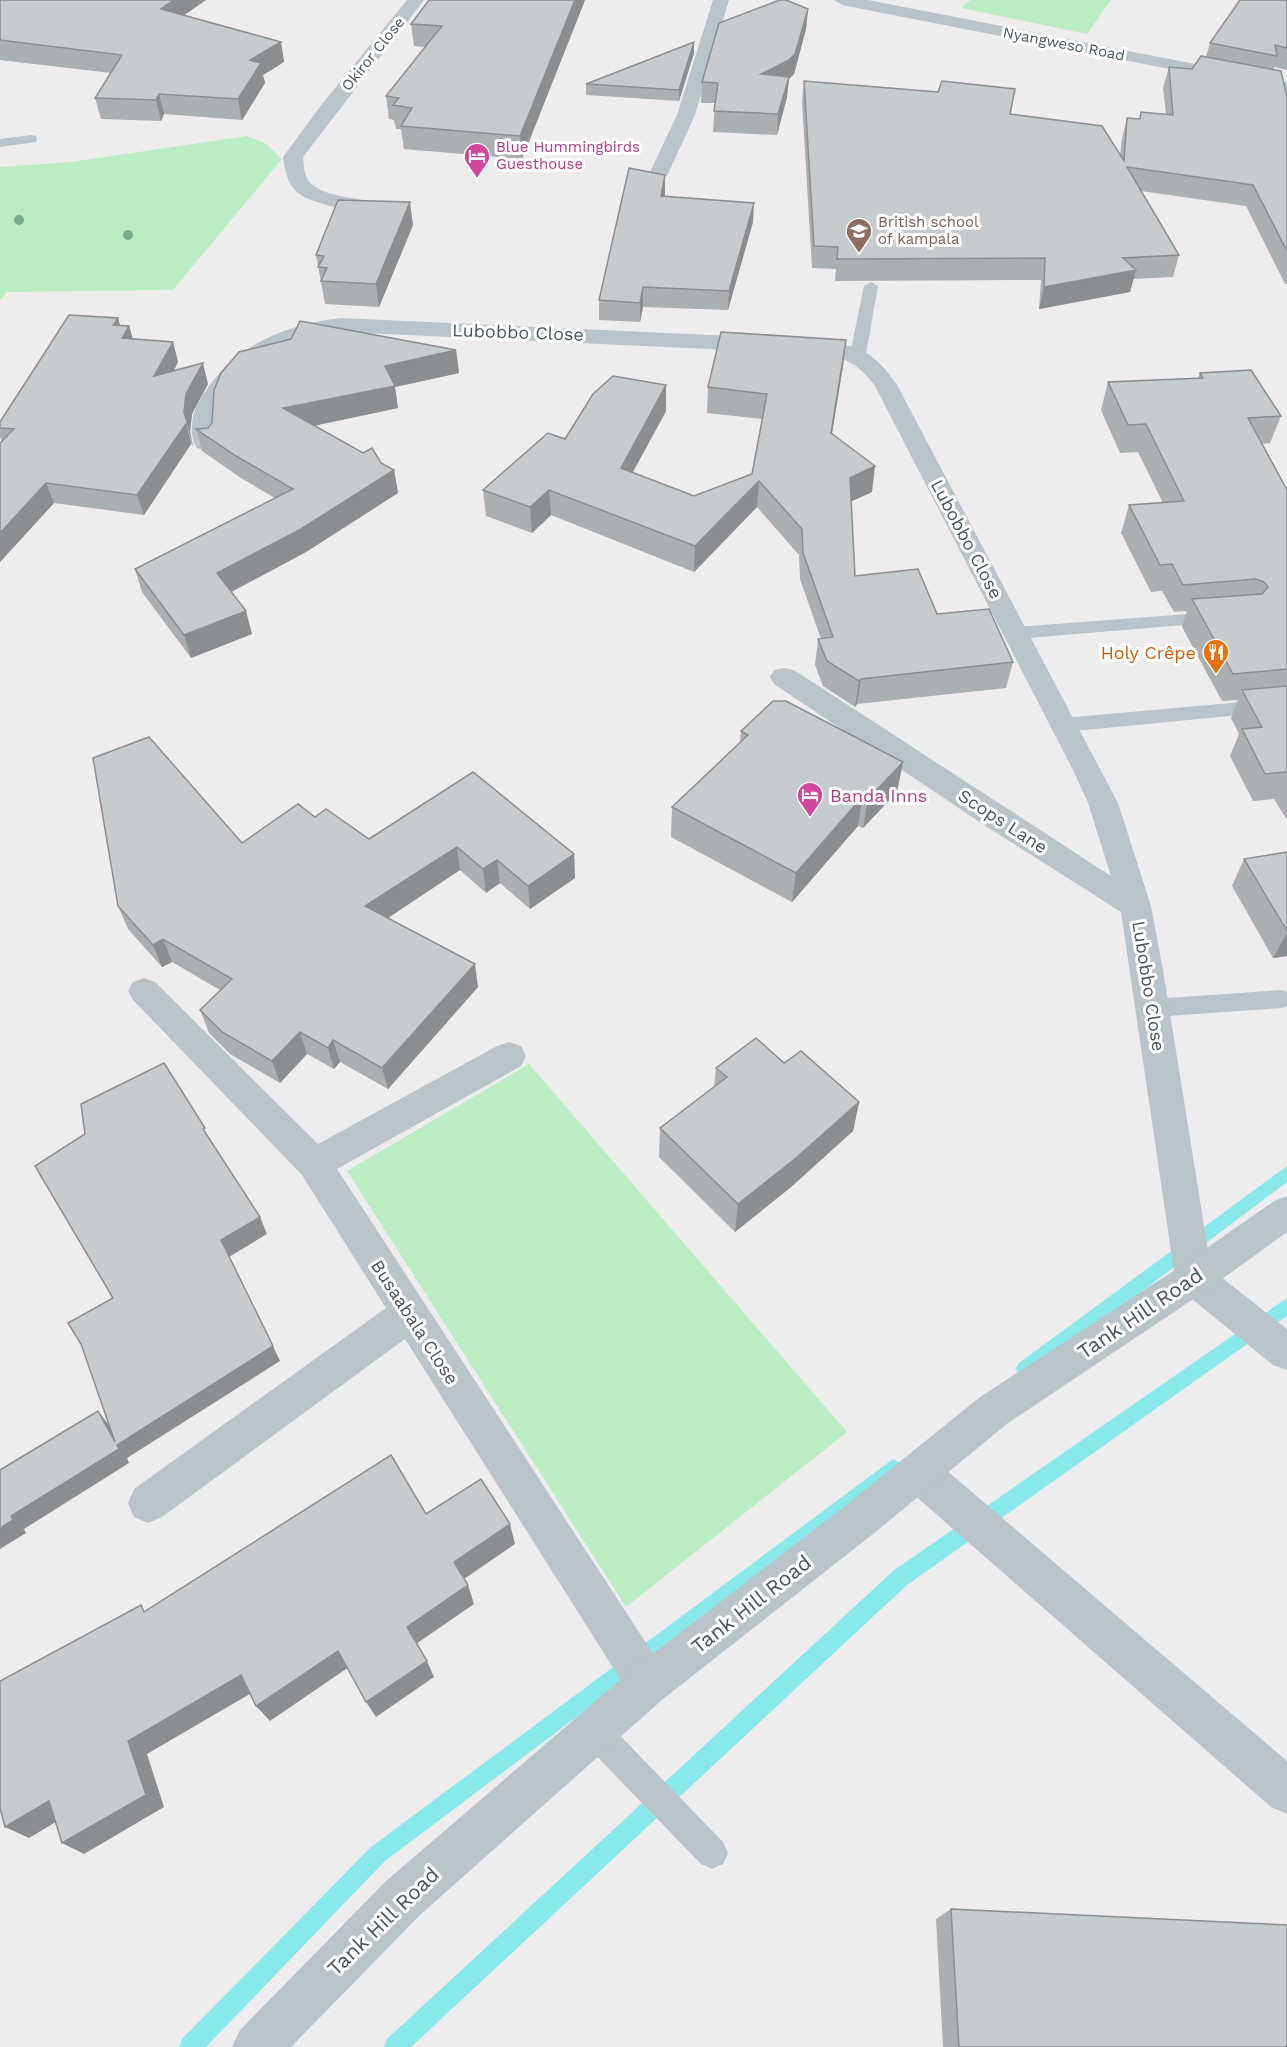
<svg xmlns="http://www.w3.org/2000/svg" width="1287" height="2047" font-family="'Work Sans',sans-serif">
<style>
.green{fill:#bbedc4}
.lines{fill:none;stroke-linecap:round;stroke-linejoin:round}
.stream{fill:#89e8e9;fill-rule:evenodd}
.service{fill:#b8c4c9;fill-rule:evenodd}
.minor{fill:#b8c4c9;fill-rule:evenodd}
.tertiary{fill:#b8c4c9;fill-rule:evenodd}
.tree{fill:#79ac88}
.wall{fill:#aaafb1}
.shaded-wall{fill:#8b8e90}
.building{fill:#c6cbce;stroke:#8b8e90;stroke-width:1.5}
.labels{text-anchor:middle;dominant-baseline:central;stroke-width:6;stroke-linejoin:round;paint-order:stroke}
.far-street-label{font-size:15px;fill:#455459;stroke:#fff}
.far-hotel-label{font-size:15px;fill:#b23c85;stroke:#fff;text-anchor:start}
.far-education-label{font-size:15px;fill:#785e54;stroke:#fff;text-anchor:start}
.street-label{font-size:18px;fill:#455459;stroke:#fff}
.food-label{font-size:18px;fill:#c56008;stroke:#fff;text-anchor:end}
.hotel-label{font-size:18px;fill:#b23c85;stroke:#fff;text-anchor:start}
.near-street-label{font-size:21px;fill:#455459;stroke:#fff}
</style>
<rect width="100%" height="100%" fill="#efeced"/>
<g class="green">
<polygon points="970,0 1111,0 1087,34 961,8"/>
<polygon points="247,136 266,144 282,159 173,290 7,292 0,300 0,167 71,162"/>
<polygon points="529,1064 847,1432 626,1607 347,1171"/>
</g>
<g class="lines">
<g class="stream">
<polygon points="1287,1166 1287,1182 1031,1375 1025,1377 1019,1375 1016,1369 1019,1363"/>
<polygon points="1287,1298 1287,1316 907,1585 411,2047 384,2047 387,2039 893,1571"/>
<polygon points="893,1459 899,1462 902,1468 899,1474 385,1861 206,2047 179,2047 182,2039 371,1847"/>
</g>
<g class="service">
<polygon points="31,135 36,136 37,139 36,142 0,147 0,139"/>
<polygon points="871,282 878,286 866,354 858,359 850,354 864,286"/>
<polygon points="1214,612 1220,614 1223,618 1220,622 1016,639 1010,637 1007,633 1010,629 1016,627"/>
<polygon points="1264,700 1271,702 1274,707 1271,712 1064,732 1057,730 1054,725 1057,720 1064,718"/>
<polygon points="1282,990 1287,992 1287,1006 1282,1008 1153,1017 1145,1014 1142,1008 1145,1002 1153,999"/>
<polygon points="594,1716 605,1720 723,1842 728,1853 723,1864 712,1869 701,1864 583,1742 579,1731 583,1720"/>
</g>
<g class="minor">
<path d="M407,0H424L303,157C304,165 304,174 308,180C318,197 361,198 379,203L382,207L379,211C362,215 310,204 297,192C287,183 285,170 283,157L322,104Z"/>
<polygon points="713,0 729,0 695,115 667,176 653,176 650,172 677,115"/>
<polygon points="834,0 868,0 1287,82 1287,92 842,5"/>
<path d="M341,318L819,340C859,346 874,351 897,385L1118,803L1151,906L1163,970L1211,1269L1287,1329V1370L1273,1365L1181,1290L1175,1278L1121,912L984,825L774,684L770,677L774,670L784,668L794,670L1111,876L1088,803L1072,768L875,386C859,364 845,357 819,354L341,332C294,337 232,361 217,412C214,424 221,438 213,448L205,450L197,448C189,437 191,416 198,404C227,349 281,325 341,318Z"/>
<polygon points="144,978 155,982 318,1144 497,1046 509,1042 521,1046 526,1056 521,1066 337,1169 663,1669 670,1684 663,1699 648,1706 633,1699 405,1339 162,1517 148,1523 134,1517 128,1503 134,1489 386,1308 302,1175 133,1000 128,991 133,982"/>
<polygon points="918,1452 932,1458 1287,1761 1287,1814 1271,1807 904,1486 898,1472 904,1458"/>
</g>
<polygon class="tertiary" points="1287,1196 1287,1232 1207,1290 1008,1423 873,1534 663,1699 420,1915 291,2047 232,2047 240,2030 386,1881 633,1669 845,1506 980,1397 1181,1266 1274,1201"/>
</g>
<g class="tree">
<circle cx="19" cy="220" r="5"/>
<circle cx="128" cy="235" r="5"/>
</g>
<g class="wall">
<polygon points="0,0 185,15 281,42 284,62 263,75 265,83 242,120 164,114 161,121 101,119 95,98 111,73 0,60"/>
<polygon points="429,0 585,0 522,159 404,149 401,129 396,129 394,120 389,119 386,96 425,47 414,46 411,24"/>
<polygon points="1287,0 1287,70 1274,67 1273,70 1287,97 1287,284 1285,284 1246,206 1141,191 1179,255 1173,277 1133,279 1130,292 1039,309 1041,280 835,281 836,269 812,268 802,102 804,81 1011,114 1120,156 1122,139 1127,118 1139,119 1141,112 1166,114 1163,88 1169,67 1192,69 1206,57 1210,43"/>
<polygon points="808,9 806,29 794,74 789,79 787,97 777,135 713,132 715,103 701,103 702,82"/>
<polygon points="694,53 679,101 586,95 586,84"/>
<polygon points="665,196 753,222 728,310 643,307 640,322 599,320 599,300"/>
<polygon points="413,225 379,307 325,304 316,255"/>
<polygon points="118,318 120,326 129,326 133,339 173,342 178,362 174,371 208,384 192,414 190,432 193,446 191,444 144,515 54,503 0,562 0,443 2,441 0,437 0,422"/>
<polygon points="846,340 843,366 832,433 872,492 851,501 855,576 937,614 1013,662 1006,688 857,704 855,707 823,686 815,665 818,639 821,639 800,579 799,555 757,507 694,572 551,515 532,533 486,516 483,490 565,439 666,411 632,473 694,496 752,474 762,419 707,413 708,387"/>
<polygon points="456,350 459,373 395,387 398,408 314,426 394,470 398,493 306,552 231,591 252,634 191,658 142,592 135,569 275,498 241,478 202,451 196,429 208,428"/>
<polygon points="1200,373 1281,416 1270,443 1262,444 1287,490 1287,820 1274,799 1253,801 1230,756 1239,734 1231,718 1238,700 1222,701 1182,627 1187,611 1174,612 1162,591 1151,592 1121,533 1129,505 1163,503 1138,452 1120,453 1101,410 1108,382 1198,378"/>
<polygon points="741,731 903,762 897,792 863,828 858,826 792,902 671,837 672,807 740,742"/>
<polygon points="315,817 369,839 574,854 575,878 530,909 500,883 486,893 460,870 388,918 478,987 388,1089 340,1062 334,1069 307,1054 280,1083 230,1054 209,1033 200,1010 220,990 172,962 162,967 128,929 118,906 242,843"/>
<polygon points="1287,852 1287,956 1273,958 1232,886 1244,859"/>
<polygon points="784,1063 859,1102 853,1131 791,1187 735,1232 659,1157 660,1128 714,1087 716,1068"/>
<polygon points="951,1909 1287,2047 943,2047 936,1919"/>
</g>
<g class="shaded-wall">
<polygon points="174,0 206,0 166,28 161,9"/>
<polygon points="575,0 585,0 522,159 520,136"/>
<polygon points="808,9 806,29 794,74 789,79 787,97 777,135 778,114 761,74"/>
<polygon points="281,42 284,62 263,75 265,83 242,120 238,99 250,60"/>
<polygon points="694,42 694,53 679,101 679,90"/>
<polygon points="159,94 164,114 161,121 156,100"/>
<polygon points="665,175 665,194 661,215 661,196"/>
<polygon points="410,202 413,225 379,307 376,284"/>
<polygon points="754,203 753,222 728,310 729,291"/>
<polygon points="1136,270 1130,292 1039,309 1044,287"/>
<polygon points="643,287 643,307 640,322 640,303"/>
<polygon points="118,318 123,336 129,326 135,347 119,346 113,325"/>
<polygon points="846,340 843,366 828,458 831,433"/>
<polygon points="173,342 178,362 160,396 154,376"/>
<polygon points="456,350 459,373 395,387 398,408 288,431 283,408 385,366"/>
<polygon points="203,363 208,384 192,414 190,432 193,446 184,412 186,394"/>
<polygon points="666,385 666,411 621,494 621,468"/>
<polygon points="186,424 191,444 144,515 137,495"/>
<polygon points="875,466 872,492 846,504 850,478"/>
<polygon points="394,470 398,493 306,552 224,596 217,573"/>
<polygon points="759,481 757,507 694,572 695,546"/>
<polygon points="46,483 54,503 0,562 0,533"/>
<polygon points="549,490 551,515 532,533 530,507"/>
<polygon points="246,611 252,634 191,658 184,635"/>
<polygon points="861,679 857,704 855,707 859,681"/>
<polygon points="903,762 897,792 863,828 868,799"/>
<polygon points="863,796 858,826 792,902 796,873"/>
<polygon points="457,847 460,870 371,929 365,906"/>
<polygon points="574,854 575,878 530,909 528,886"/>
<polygon points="497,860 500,883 486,893 483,869"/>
<polygon points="1287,933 1287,956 1273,958"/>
<polygon points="163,939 172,962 162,967 153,945"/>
<polygon points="475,964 478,987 388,1089 382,1068"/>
<polygon points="300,1032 307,1054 280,1083 272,1061"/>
<polygon points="333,1040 340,1062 334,1069 328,1048"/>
<polygon points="859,1102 853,1131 791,1187 735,1232 738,1204"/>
<polygon points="260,1217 267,1234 229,1257 221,1240"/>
<polygon points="273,1346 280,1361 127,1458 129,1463 24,1529 26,1533 0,1549 0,1528 11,1516 98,1411 109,1425"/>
<polygon points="510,1524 515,1544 461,1581 454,1562"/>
<polygon points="468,1585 474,1604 416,1644 407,1627"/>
<polygon points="338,1651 349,1667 270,1721 256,1706"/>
<polygon points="427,1661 434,1677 376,1717 366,1702"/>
<polygon points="241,1675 255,1691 147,1754 164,1807 84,1854 62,1843 128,1741"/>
<polygon points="49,1801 71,1813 29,1838 5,1827"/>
</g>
<g class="building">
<polygon points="0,0 174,0 161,9 281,42 250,60 261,63 238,99 159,94 156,100 95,98 122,55 0,40"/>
<polygon points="429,0 575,0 520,136 401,126 412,108 393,105 399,98 386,96 442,26 411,24"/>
<polygon points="780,0 786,0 808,9 795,54 789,60 761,74 789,77 778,114 714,111 718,83 702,82 719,23"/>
<polygon points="1240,0 1287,0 1287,48 1275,45 1277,56 1210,43"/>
<polygon points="694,42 679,90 586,84"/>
<polygon points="1201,56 1281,71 1287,97 1287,251 1253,185 1127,167 1179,255 1123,258 1136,270 1044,287 1045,258 837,259 838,247 814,246 804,81 938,92 942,81 1015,89 1010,114 1102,126 1124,161 1127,118 1140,119 1141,112 1173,115 1169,67 1192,69"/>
<polygon points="629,168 665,175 661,196 754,203 729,291 643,287 640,303 599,300"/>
<polygon points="338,200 410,202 376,284 321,281 327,268 318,267 324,256 316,255"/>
<polygon points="69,315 118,318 113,325 129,326 122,338 173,342 154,376 203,363 186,394 184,412 188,425 186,424 137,495 46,483 0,533 0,443 14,429 0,428 0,422"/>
<polygon points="300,321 456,350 385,366 395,386 283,408 363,453 372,448 381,463 394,470 301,529 217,573 246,611 184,635 135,569 293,489 236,456 196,429 208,428 212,423 214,390 221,373 239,352 291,339"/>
<polygon points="721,332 846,340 831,433 875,466 850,478 855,576 918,569 937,614 989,609 1013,662 861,679 859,681 827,661 818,639 833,637 803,553 802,529 759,481 695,546 549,490 530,507 483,490 548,433 565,439 593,394 613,376 666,385 621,468 694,496 752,474 767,394 708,387"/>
<polygon points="1251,370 1281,416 1248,418 1287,490 1287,669 1233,674 1192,599 1262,594 1268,587 1264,582 1256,579 1183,585 1172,564 1160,565 1129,505 1184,501 1146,424 1128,425 1108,382 1203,378 1200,373"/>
<polygon points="1287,686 1287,772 1265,774 1242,729 1262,727 1242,690"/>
<polygon points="773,701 786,701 903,762 868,799 863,796 796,873 672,807 748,735 741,731"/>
<polygon points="149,737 242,843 298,804 315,817 326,809 369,839 473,772 574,854 528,886 497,860 483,869 457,847 365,906 475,964 382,1068 333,1040 328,1048 300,1032 272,1061 222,1032 200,1010 232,979 163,939 153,945 118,906 93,758"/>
<polygon points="1287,852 1287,931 1244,859"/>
<polygon points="756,1038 784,1063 801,1051 859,1102 796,1158 738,1204 660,1128 727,1077 716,1068"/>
<polygon points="164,1063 205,1128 203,1129 260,1217 221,1240 273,1346 117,1445 119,1449 11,1516 13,1520 0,1528 0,1470 98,1411 115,1442 81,1344 68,1323 113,1298 35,1166 85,1134 81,1104"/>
<polygon points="391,1455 426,1514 481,1479 510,1524 454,1562 468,1585 407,1627 427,1661 366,1702 338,1651 256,1706 241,1675 128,1741 146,1795 62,1843 49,1801 5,1827 0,1808 0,1681 141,1605 144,1612"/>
<polygon points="951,1909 1287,1925 1287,2047 959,2047"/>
</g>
<defs>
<g id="hotel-pin" transform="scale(1.35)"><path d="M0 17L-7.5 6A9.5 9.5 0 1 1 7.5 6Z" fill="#d1479c" stroke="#fff"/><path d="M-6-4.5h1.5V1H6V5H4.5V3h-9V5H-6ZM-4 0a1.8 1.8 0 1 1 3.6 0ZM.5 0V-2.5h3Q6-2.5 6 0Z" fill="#fff"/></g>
<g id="school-pin" transform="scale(1.35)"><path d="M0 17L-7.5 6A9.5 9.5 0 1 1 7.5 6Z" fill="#8d6e63" stroke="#fff"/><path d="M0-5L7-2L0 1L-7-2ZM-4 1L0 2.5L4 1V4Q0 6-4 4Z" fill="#fff"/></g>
<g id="restaurant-pin" transform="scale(1.35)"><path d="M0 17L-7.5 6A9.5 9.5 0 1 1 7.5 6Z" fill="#e8710a" stroke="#fff"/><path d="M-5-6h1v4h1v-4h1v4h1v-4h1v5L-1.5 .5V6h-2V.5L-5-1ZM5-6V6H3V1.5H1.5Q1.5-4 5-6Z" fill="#fff"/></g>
</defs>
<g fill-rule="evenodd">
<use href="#hotel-pin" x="477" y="156"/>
<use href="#school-pin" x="859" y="231"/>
<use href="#restaurant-pin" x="1216" y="652"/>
<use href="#hotel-pin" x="810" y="795"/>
</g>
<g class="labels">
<g class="far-street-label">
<text transform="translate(1064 44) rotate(11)">Nyangweso Road</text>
<text transform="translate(373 54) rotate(-51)">Okiror Close</text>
</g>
<g class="far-hotel-label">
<text x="496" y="147">Blue Hummingbirds<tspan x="496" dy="17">Guesthouse</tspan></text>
</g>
<g class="far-education-label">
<text x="878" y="222">British school<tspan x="878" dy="17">of kampala</tspan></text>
</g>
<g class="street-label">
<text transform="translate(518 332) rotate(2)">Lubobbo Close</text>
<text transform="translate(967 539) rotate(62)">Lubobbo Close</text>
<text transform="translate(1003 821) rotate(33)">Scops Lane</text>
<text transform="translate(1149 986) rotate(81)">Lubobbo Close</text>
<text transform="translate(415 1322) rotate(57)">Busaabala Close</text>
</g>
<g class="food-label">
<text x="1196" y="652">Holy Crêpe</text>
</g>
<g class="hotel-label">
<text x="830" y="795">Banda Inns</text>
</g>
<g class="near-street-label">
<text transform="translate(1140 1313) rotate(-34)">Tank Hill Road</text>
<text transform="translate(751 1604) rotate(-38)">Tank Hill Road</text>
<text transform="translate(383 1921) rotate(-44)">Tank Hill Road</text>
</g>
</g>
</svg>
